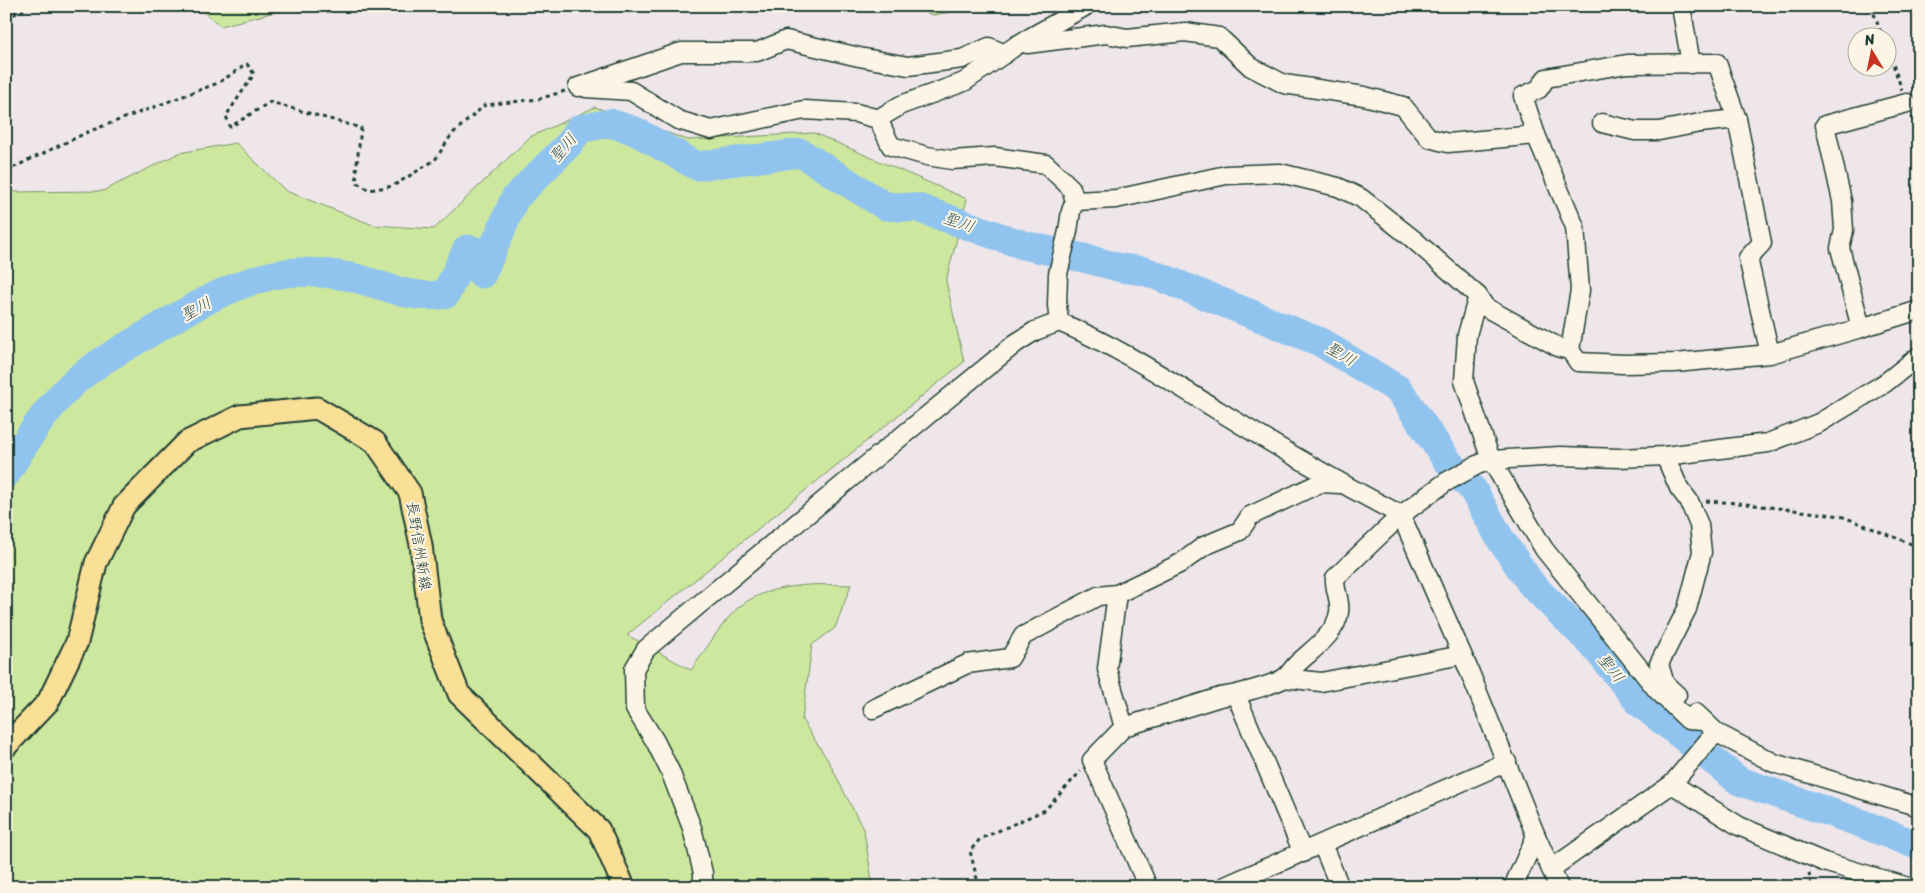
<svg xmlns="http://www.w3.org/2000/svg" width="1925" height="893" font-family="Sriracha,'Klee One',sans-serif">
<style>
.green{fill:#cde89e;stroke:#769269}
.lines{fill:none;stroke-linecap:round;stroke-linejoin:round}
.river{stroke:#90c4ee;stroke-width:29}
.minor-casing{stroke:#1f3d34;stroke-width:21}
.major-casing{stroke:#1f3d34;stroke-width:25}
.path{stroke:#1f3d34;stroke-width:3;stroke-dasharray:4 4;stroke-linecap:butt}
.minor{stroke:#fcf5e5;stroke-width:18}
.major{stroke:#fadf96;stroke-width:21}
.labels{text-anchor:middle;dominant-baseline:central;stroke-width:4;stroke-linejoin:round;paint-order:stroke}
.street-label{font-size:15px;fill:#1f3d34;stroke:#fcf5e5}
.water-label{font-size:16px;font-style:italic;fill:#365859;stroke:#fcf5e5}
</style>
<rect width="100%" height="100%" fill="#efe6ea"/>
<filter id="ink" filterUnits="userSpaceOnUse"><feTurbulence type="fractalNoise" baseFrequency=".02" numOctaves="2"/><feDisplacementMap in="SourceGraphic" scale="10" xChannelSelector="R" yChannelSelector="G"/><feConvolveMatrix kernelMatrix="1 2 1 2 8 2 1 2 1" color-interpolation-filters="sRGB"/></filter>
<g filter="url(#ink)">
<g class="green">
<polygon points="196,6 298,6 221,26"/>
<polygon points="906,6 987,6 933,15"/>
<path d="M595,107L688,140L814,133L967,199L946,281L964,362L627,635L691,670C704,653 715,633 729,617C758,582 811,584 851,585L835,628L812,645L802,720L829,762L864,831L873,887H6V192L103,191L179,153L236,143L286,191L373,225L434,229L530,137Z"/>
</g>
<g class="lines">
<path class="river" d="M6,474C24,444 43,413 68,388C90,366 119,351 146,335C190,309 245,274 298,272C314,272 335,274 351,277C382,284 413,301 446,294L467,249L473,250L482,274L515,198L570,143L579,129L610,123L635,131L697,166L801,153L885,206L918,208L1023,245L1088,259L1121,268L1145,271L1320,342L1399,390L1446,459L1473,490L1501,540L1532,585L1594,646L1639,702L1739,781L1855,821L1919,846"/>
<g class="minor-casing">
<g id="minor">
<polyline points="1681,6 1691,64"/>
<polyline points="1027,44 1106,34 1127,38 1185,32 1219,37 1251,67 1284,84 1364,96 1403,106 1429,138 1448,143 1536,135"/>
<polyline points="578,87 681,52 757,52 786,40 859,57 908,66 962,59 989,47 1005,54"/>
<polyline points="586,88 631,91 678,120 711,130 804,110 856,113 878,119"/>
<polyline points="1602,123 1635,131 1659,131 1700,123 1737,119"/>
<polyline points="1075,201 1116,199 1226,175 1280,173 1338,187 1361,198 1413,239 1478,296"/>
<polyline points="1059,322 1057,305 1058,274 1068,231 1071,211 1075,201 1071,188 1046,164 995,157 952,160 927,156 891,146 878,119 901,105 964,82 1017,45 1086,6"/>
<polyline points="1861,328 1840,248 1844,230 1842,201 1825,125 1907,103"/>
<polyline points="1570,350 1560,348 1485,307 1478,296 1467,335 1464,381 1491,460 1544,549 1657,690 1688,720 1704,721"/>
<polyline points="1770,354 1748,258 1762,243 1737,119 1717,63 1627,64 1546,78 1539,89 1523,96 1536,135 1575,227 1580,290 1570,350 1578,362 1623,364 1675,363 1770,354 1861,328 1919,310"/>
<polyline points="1665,456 1679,488 1689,501 1699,525 1702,552 1687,609 1659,664 1665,684 1677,695"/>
<polyline points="1117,594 1107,669 1124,727"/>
<polyline points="1284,678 1321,682 1462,655"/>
<polyline points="1236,695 1303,853"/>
<polyline points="873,709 967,664 1010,658 1023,636 1098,596 1117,594 1181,563 1204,546 1240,531 1250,516 1320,483 1340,484"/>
<polyline points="1696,713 1717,733 1774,763 1919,807"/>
<polyline points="1672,784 1739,826 1824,862 1908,887"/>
<polyline points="1322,844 1340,887"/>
<polyline points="1551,869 1672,784 1708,741 1717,733"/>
<path d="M703,887V873L692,828L670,771L655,741L635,709L634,669L646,649L864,467L1016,343L1035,331L1059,322C1115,345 1167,379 1219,411C1279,448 1339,483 1401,515L1446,482L1477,465L1491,460L1560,456L1619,458L1665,456L1768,443L1819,423L1885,383L1919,356"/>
<path d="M1148,887L1092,760L1124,727L1220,697C1236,695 1269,686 1283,679C1288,676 1292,669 1296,665C1311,650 1336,635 1339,612C1341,600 1334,590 1335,578L1401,515L1468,668L1536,836L1559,887"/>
<polyline points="1223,887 1507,762"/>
<polyline points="1513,887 1536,836"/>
</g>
</g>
<g class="major-casing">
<polyline id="major" points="6,746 48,702 77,642 96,563 124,506 187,442 240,416 317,408 375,442 410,493 421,545 430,620 459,694 599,830 624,887"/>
</g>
<g class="path">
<polyline points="1871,6 1883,38"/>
<polyline points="6,18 32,6"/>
<polyline points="1888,50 1902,90"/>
<polyline points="1912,117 1919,135"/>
<polyline points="6,171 90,131 218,83 247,64 254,74 226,116 230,127 270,102 361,128 356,172 357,183 369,190 393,186 435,160 452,134 485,105 539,99 565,91"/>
<polyline points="1706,501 1738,503 1841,516 1919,547"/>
<polyline points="1809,873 1811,887"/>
<polyline points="979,887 970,851 980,839 1045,810 1081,771"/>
</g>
<use href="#minor" class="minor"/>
<use href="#major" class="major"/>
</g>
</g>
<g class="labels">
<g class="street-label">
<text transform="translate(419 546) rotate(81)">長野信州新線</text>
</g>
<g class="water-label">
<text transform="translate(563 148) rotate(-50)">聖川</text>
<text transform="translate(959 222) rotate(19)">聖川</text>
<text transform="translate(196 309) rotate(-29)">聖川</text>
<text transform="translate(1341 354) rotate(30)">聖川</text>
<text transform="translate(1611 668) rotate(51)">聖川</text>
</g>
</g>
<rect width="1925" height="893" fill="none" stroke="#fcf5e5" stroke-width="25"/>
<rect x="12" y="12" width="1900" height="868" fill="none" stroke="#1f3d34" stroke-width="2" filter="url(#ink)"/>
<g transform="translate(1872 52) rotate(350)"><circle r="24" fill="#fcf5e5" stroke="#a4ab9e"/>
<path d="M0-4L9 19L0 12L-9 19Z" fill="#c8321e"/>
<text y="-8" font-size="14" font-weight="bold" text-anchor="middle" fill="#1f3d34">N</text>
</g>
</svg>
